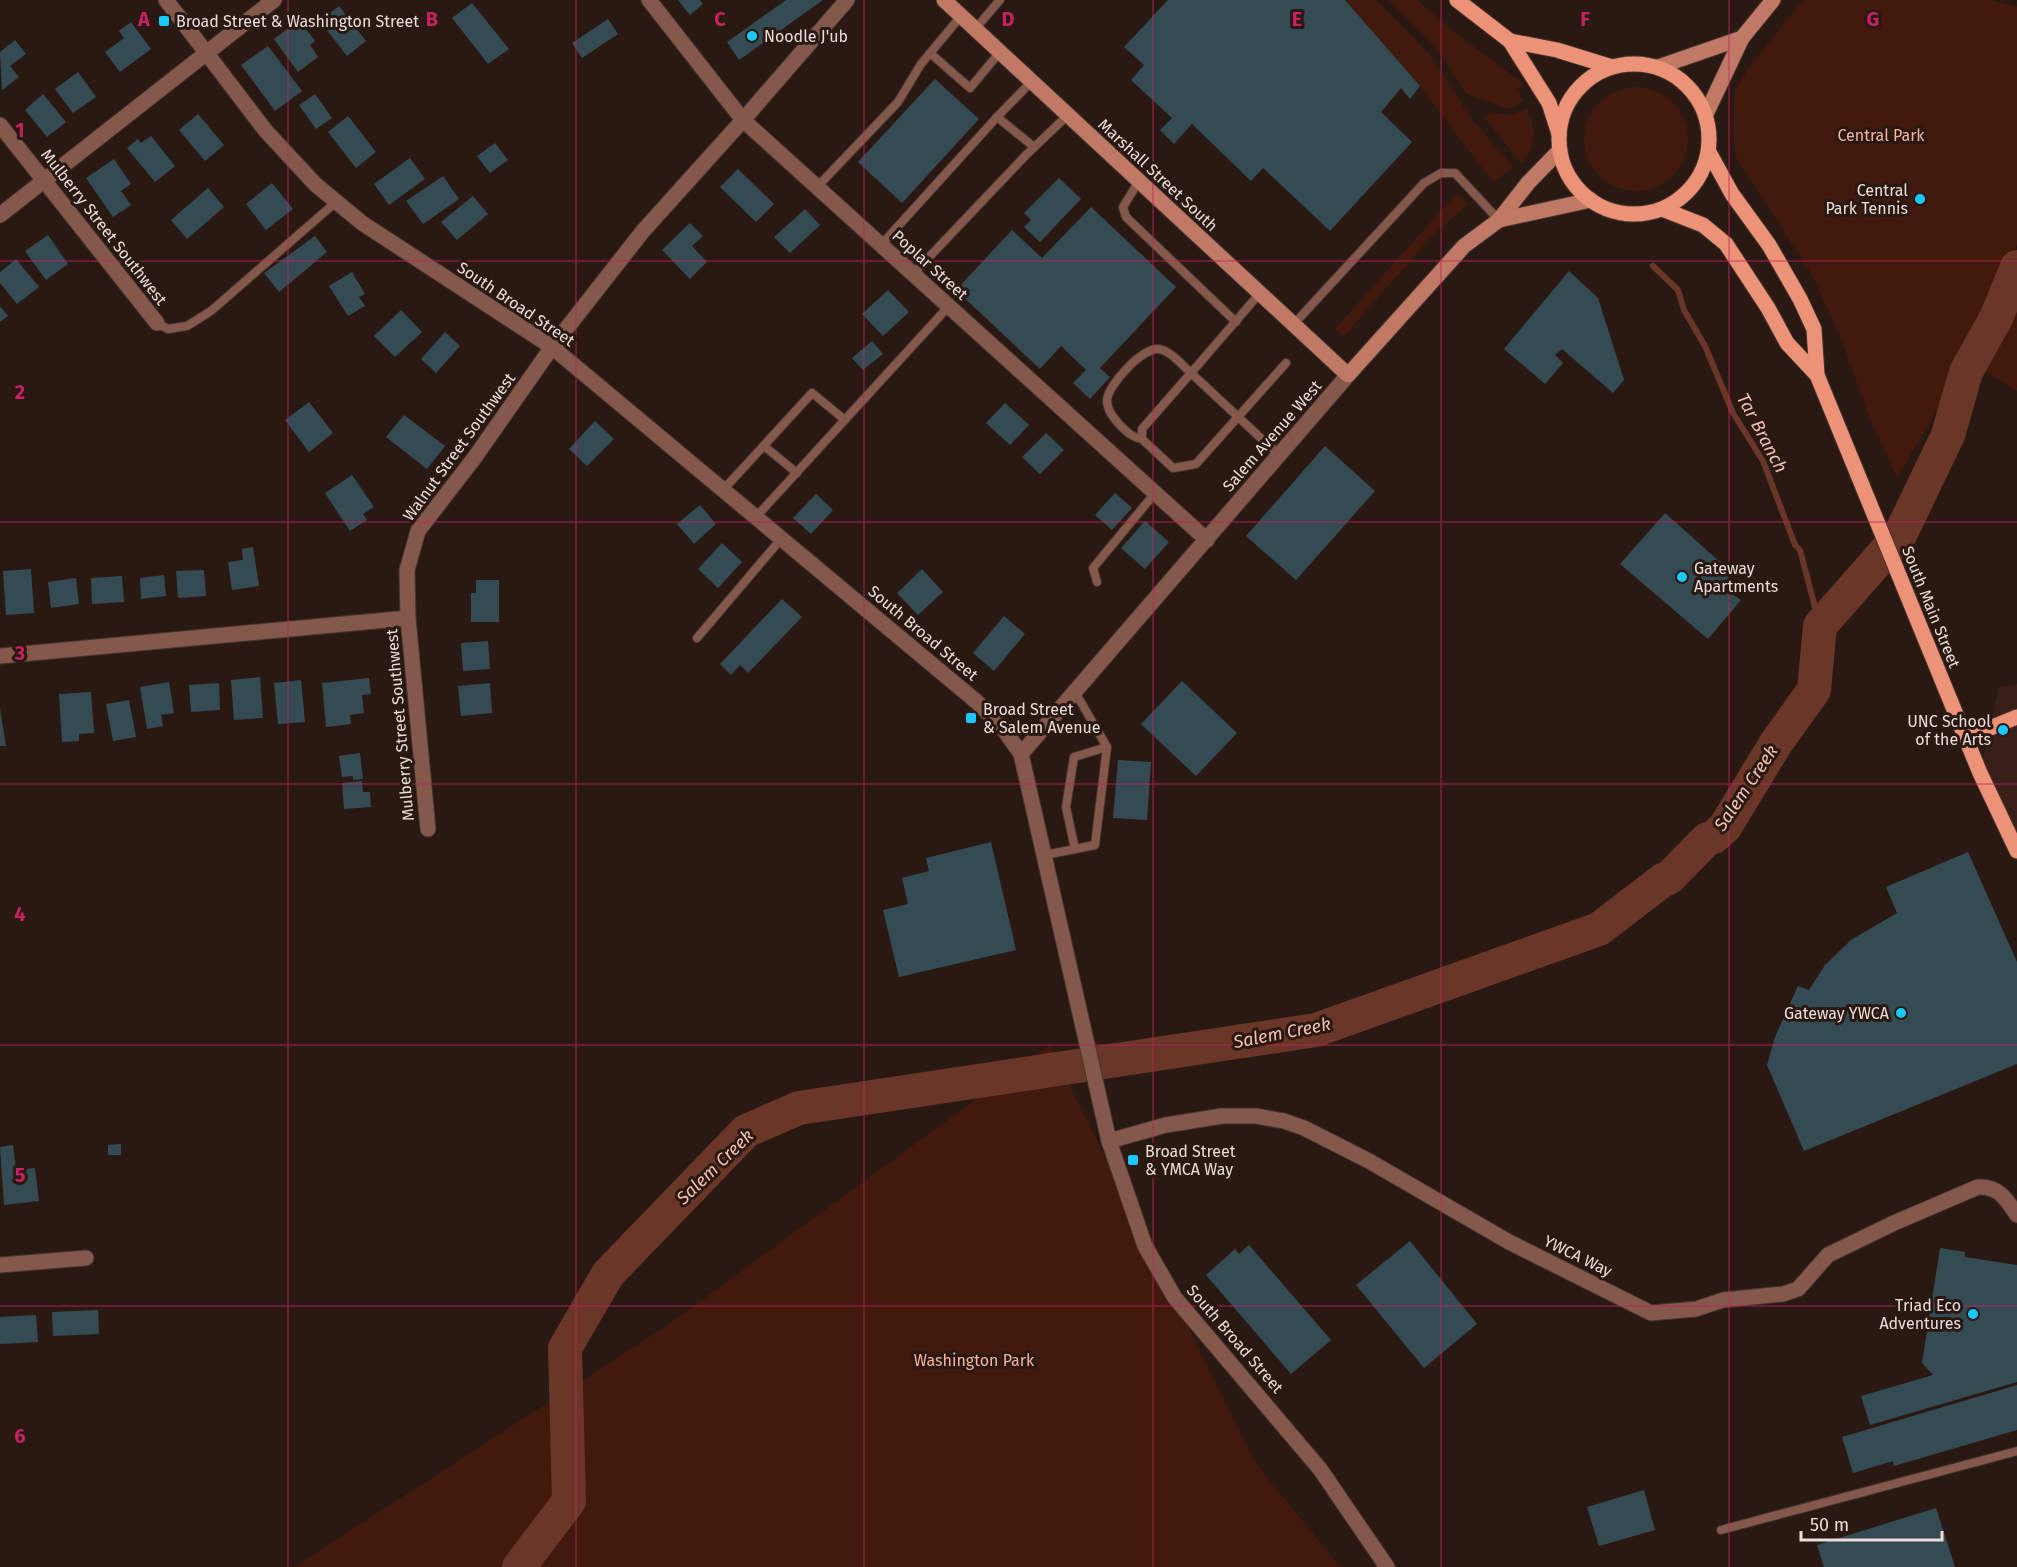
<svg xmlns="http://www.w3.org/2000/svg" width="2017" height="1567" font-family="'Fira Sans',sans-serif">
<style>
.built{fill:#382019}
.green{fill:#42190d}
.lines{fill:none;stroke-linecap:round;stroke-linejoin:round}
.stream{stroke:#693627;stroke-width:6}
.river{stroke:#693627;stroke-width:34}
.building{fill:#354b54}
.service-casing{stroke:#45342f;stroke-width:10}
.minor-casing{stroke:#45342f;stroke-width:17}
.tertiary-casing{stroke:#45342f;stroke-width:17}
.secondary-casing{stroke:#45342f;stroke-width:17}
.primary-casing{stroke:#45342f;stroke-width:17}
.service{stroke:#84584b;stroke-width:8}
.minor{stroke:#84584b;stroke-width:15}
.tertiary{stroke:#84584b;stroke-width:15}
.secondary{stroke:#bf7964;stroke-width:15}
.primary{stroke:#ec9277;stroke-width:15}
.grid{fill:none;stroke:#c42261;stroke-width:1.5;stroke-opacity:0.55}
.poi-dot{fill:#18cafc;stroke:#2a1913;stroke-width:2}
.labels{text-anchor:middle;dominant-baseline:central;stroke-width:6;stroke-linejoin:round;paint-order:stroke}
.poi-label{font-size:16px;fill:#eaddd9;stroke:#2a1913;text-anchor:start}
.park-label{font-size:16px;fill:#f7b39e;stroke:#2a1913}
.street-label{font-size:16px;fill:#eaddd9;stroke:#2a1913}
.water-label{font-size:18px;font-style:italic;fill:#f4c0b0;stroke:#2a1913}
.grid-label{font-size:20px;text-anchor:middle;font-weight:bold;fill:#c42261;stroke:#2a1913;stroke-width:6;stroke-linejoin:round;paint-order:stroke}
</style>
<rect width="100%" height="100%" fill="#2a1913"/>
<polygon class="built" points="2017,684 2017,843 1980,773 1999,687"/>
<g class="green">
<polygon points="1345,0 1376,0 1429,54 1471,118 1513,167 1493,182 1420,86"/>
<polygon points="1389,0 1417,0 1455,33 1523,83 1517,90 1523,100 1512,108 1503,107 1467,94 1437,48"/>
<polygon points="1803,0 1991,0 2017,7 2017,244 1987,301 1967,360 1897,478 1868,414 1841,338 1812,275 1736,157 1733,132 1735,91 1746,72"/>
<circle cx="1636" cy="139" r="52"/>
<path d="M1527,108C1537,129 1536,146 1522,164L1485,118L1490,112L1512,115Z"/>
<polygon points="1458,192 1468,204 1432,236 1344,336 1335,329"/>
<polygon points="2017,304 2017,391 1981,369"/>
<polygon points="1050,1045 1254,1461 1340,1567 294,1567 665,1327"/>
</g>
<g class="lines">
<polyline class="stream" points="1653,266 1678,290 1684,310 1705,346 1733,413 1763,461 1795,545 1800,550 1820,626"/>
<polyline class="river" points="519,1567 569,1501 565,1348 608,1274 746,1131 799,1108 1316,1030 1599,929 1663,880 1669,878 1707,839 1714,837 1725,827 1776,743 1814,690 1820,626 1900,535 1948,435 1966,372 1996,318 2017,267"/>
</g>
<g class="building">
<polygon points="678,0 700,0 703,4 690,15"/>
<polygon points="786,0 823,0 739,60 727,42"/>
<polygon points="1168,0 1345,0 1420,86 1410,99 1401,88 1381,112 1412,142 1330,231 1263,168 1251,181 1192,124 1174,144 1160,130 1172,118 1131,80 1144,65 1124,47"/>
<polygon points="472,3 509,49 488,64 452,18"/>
<polygon points="339,6 366,41 347,56 320,21"/>
<polygon points="608,19 618,34 582,58 572,43"/>
<polygon points="299,20 315,41 310,45 318,57 298,72 274,39"/>
<polygon points="131,22 151,49 120,72 105,52 124,38 119,31"/>
<polygon points="15,40 26,54 10,66 19,77 2,90 0,52"/>
<polygon points="268,46 302,91 275,111 241,65"/>
<polygon points="78,72 96,97 73,113 55,89"/>
<polygon points="935,79 979,119 902,203 858,162"/>
<polygon points="43,94 66,122 47,137 25,110"/>
<polygon points="315,94 332,118 316,129 299,105"/>
<polygon points="198,114 224,145 205,161 179,130"/>
<polygon points="348,116 376,152 356,168 328,132"/>
<polygon points="151,136 175,166 155,182 127,148 138,139 141,143"/>
<polygon points="495,143 508,160 490,173 477,156"/>
<polygon points="410,158 425,179 389,205 374,184"/>
<polygon points="114,159 131,184 121,191 131,205 113,217 86,178"/>
<polygon points="738,169 774,204 756,222 720,187"/>
<polygon points="443,176 459,199 423,224 406,201"/>
<polygon points="1059,178 1081,199 1040,242 1024,227 1031,220 1024,213"/>
<polygon points="272,183 293,209 266,230 246,204"/>
<polygon points="208,188 224,207 187,239 171,220"/>
<polygon points="473,196 488,214 457,240 441,222"/>
<polygon points="1091,207 1176,287 1100,368 1110,377 1090,399 1073,383 1086,370 1061,346 1040,369 956,290 1012,230 1042,258"/>
<polygon points="805,209 820,225 790,253 774,237"/>
<polygon points="690,223 703,236 692,246 707,262 690,279 662,250"/>
<polygon points="48,235 68,264 46,280 25,251"/>
<polygon points="315,236 327,252 279,292 264,273"/>
<polygon points="16,259 39,287 17,304 0,283 0,272"/>
<polygon points="1569,271 1598,298 1624,380 1613,393 1562,349 1555,355 1563,363 1545,384 1504,349"/>
<polygon points="352,272 365,294 359,297 365,306 348,316 329,286"/>
<polygon points="888,290 909,312 883,336 862,314"/>
<polygon points="0,306 8,316 0,322"/>
<polygon points="401,310 422,332 395,357 374,336"/>
<polygon points="445,332 460,346 436,373 421,359"/>
<polygon points="872,341 883,354 863,370 852,358"/>
<polygon points="309,402 333,433 309,452 285,420"/>
<polygon points="1005,403 1029,425 1010,445 986,423"/>
<polygon points="404,415 445,446 427,469 386,437"/>
<polygon points="595,421 614,439 587,466 569,449"/>
<polygon points="1046,433 1064,450 1040,474 1022,457"/>
<polygon points="1325,446 1375,491 1296,580 1246,536"/>
<polygon points="352,475 374,507 363,514 367,520 350,531 325,493"/>
<polygon points="1115,493 1132,508 1112,530 1095,515"/>
<polygon points="816,494 833,510 811,534 793,518"/>
<polygon points="700,505 716,524 694,544 677,524"/>
<polygon points="1665,513 1728,569 1724,574 1733,581 1729,584 1736,589 1732,594 1741,600 1708,639 1620,564"/>
<polygon points="1145,521 1169,542 1145,569 1121,548"/>
<polygon points="722,543 742,562 718,588 698,569"/>
<polygon points="253,547 259,586 232,590 228,562 243,560 242,549"/>
<polygon points="31,569 34,613 6,615 3,571"/>
<polygon points="922,569 943,592 918,615 897,593"/>
<polygon points="204,570 206,596 178,598 176,571"/>
<polygon points="164,575 166,596 141,599 140,578"/>
<polygon points="122,576 124,602 92,604 91,578"/>
<polygon points="76,578 79,604 51,608 48,582"/>
<polygon points="476,580 499,580 499,622 471,622 471,593 476,593"/>
<polygon points="782,599 802,617 748,673 740,665 731,675 720,664"/>
<polygon points="1004,616 1025,634 994,671 973,653"/>
<polygon points="488,641 490,669 463,671 461,643"/>
<polygon points="260,677 263,718 234,720 231,680"/>
<polygon points="369,678 371,694 362,695 364,713 350,715 351,724 326,727 322,683"/>
<polygon points="301,680 305,722 278,724 274,683"/>
<polygon points="1182,681 1237,733 1196,776 1141,724"/>
<polygon points="169,682 174,713 161,715 163,726 147,729 140,687"/>
<polygon points="219,683 220,710 191,712 189,685"/>
<polygon points="490,683 492,713 461,716 458,686"/>
<polygon points="91,692 94,733 79,734 79,741 62,742 59,694"/>
<polygon points="129,700 136,737 113,741 106,704"/>
<polygon points="0,708 6,746 0,746"/>
<polygon points="360,753 363,779 353,780 353,776 342,777 339,756"/>
<polygon points="1118,760 1151,762 1147,820 1113,818"/>
<polygon points="362,781 363,792 370,792 371,807 344,809 342,783"/>
<polygon points="991,842 1016,950 899,977 883,910 908,904 902,878 929,871 926,858"/>
<polygon points="1968,852 2017,962 2017,1064 1804,1151 1767,1065 1775,1037 1798,986 1809,990 1825,965 1851,940 1897,913 1886,887"/>
<polygon points="121,1144 121,1155 108,1155 108,1145"/>
<polygon points="13,1145 16,1170 35,1168 39,1201 4,1205 0,1147"/>
<polygon points="1410,1241 1477,1324 1424,1368 1356,1285"/>
<polygon points="1249,1245 1331,1340 1291,1374 1206,1275 1235,1249 1239,1254"/>
<polygon points="1940,1248 1965,1252 1965,1257 2017,1265 2017,1382 1870,1425 1861,1396 1933,1375 1922,1363"/>
<polygon points="98,1310 99,1334 53,1336 52,1312"/>
<polygon points="36,1315 38,1342 0,1344 0,1317"/>
<polygon points="2017,1385 2017,1430 1894,1466 1893,1461 1853,1473 1842,1437"/>
<polygon points="1644,1490 1655,1530 1599,1546 1587,1507"/>
<polygon points="1936,1508 1955,1567 1824,1567 1817,1545"/>
</g>
<g class="lines">
<g class="service-casing">
<g id="service">
<polyline points="975,29 1000,0"/>
<polyline points="930,53 970,88 1000,52"/>
<polyline points="997,117 1032,81"/>
<polyline points="1139,181 1123,207 1126,217 1236,322"/>
<polyline points="817,187 898,102 921,64 961,16"/>
<polyline points="881,245 997,117 1034,147"/>
<polyline points="913,274 1027,154 1068,115"/>
<polyline points="1260,293 1191,373 1279,455"/>
<polyline points="157,323 168,329 187,326 211,311 336,202"/>
<polyline points="1293,325 1424,183 1441,173 1455,173 1499,220"/>
<path d="M1142,439C1131,437 1127,432 1119,424C1113,417 1107,410 1107,400C1108,385 1142,348 1158,349C1170,350 1182,365 1191,373L1142,429V439L1173,468L1196,464L1286,363"/>
<polyline points="764,446 797,473"/>
<polyline points="723,490 812,393 845,420"/>
<polyline points="755,518 949,306"/>
<polyline points="1097,582 1093,568 1155,493"/>
<polyline points="697,638 781,539"/>
<polyline points="1075,849 1066,807 1074,757 1107,747"/>
<polyline points="1045,855 1095,845 1107,747 1075,692"/>
<polyline points="1721,1530 2017,1451"/>
</g>
</g>
<g class="minor-casing">
<g id="minor">
<polyline points="649,0 743,120 1207,540"/>
<polyline points="0,125 157,323"/>
<polyline points="0,215 274,0"/>
<polyline points="552,347 643,231 743,120 847,0"/>
<polyline points="408,618 428,829"/>
<path d="M1109,1141L1166,1125L1222,1116H1256L1284,1121L1304,1128L1369,1161L1509,1242L1651,1313L1696,1309L1723,1300L1783,1294L1798,1289L1828,1255L1894,1223L1978,1187C1999,1186 2006,1199 2017,1215"/>
<polyline points="0,1265 86,1258"/>
</g>
</g>
<g class="tertiary-casing">
<g id="tertiary">
<polyline points="166,0 265,130 315,184 362,223 552,347 977,702 1002,727 1021,754 1109,1141 1145,1246 1175,1298 1320,1469 1387,1567"/>
<polyline points="0,656 408,618 407,570 418,531 475,457 552,347"/>
<polyline points="1021,754 1348,375"/>
</g>
</g>
<g class="secondary-casing">
<g id="secondary">
<polyline points="944,0 1348,375 1464,246 1499,220 1528,183 1560,150"/>
<polyline points="1658,67 1742,38"/>
<polyline points="1706,114 1742,38 1773,0"/>
<polyline points="1499,220 1591,200"/>
</g>
</g>
<g class="primary-casing">
<g id="primary">
<polyline points="1457,0 1510,41 1549,103 1559,134"/>
<polyline points="1510,41 1557,50 1612,67"/>
<circle cx="1634" cy="139" r="75"/>
<polyline points="1709,152 1732,194 1769,245 1800,299 1814,329 1817,375 1980,773 2017,851"/>
<polyline points="1662,209 1703,225 1726,244 1768,308 1787,343 1817,375"/>
<polyline points="1966,738 2017,717"/>
</g>
</g>
<use href="#service" class="service"/>
<use href="#minor" class="minor"/>
<use href="#tertiary" class="tertiary"/>
<use href="#secondary" class="secondary"/>
<use href="#primary" class="primary"/>
</g>
<path class="grid" d="M288,0V1567M576,0V1567M864,0V1567M1153,0V1567M1441,0V1567M1729,0V1567M0,261H2017M0,522H2017M0,784H2017M0,1045H2017M0,1306H2017"/>
<g class="poi-dot">
<rect x="158" y="15" width="12" height="12" rx="3"/>
<circle cx="752" cy="36" r="6"/>
<circle cx="1920" cy="199" r="6"/>
<circle cx="1682" cy="577" r="6"/>
<rect x="965" y="712" width="12" height="12" rx="3"/>
<circle cx="2003" cy="730" r="6"/>
<circle cx="1901" cy="1013" r="6"/>
<rect x="1127" y="1154" width="12" height="12" rx="3"/>
<circle cx="1973" cy="1314" r="6"/>
</g>
<g class="labels">
<g class="poi-label">
<text x="176" y="21">Broad Street &amp; Washington Street</text>
<text x="764" y="36">Noodle J'ub</text>
<text x="1908" y="190" text-anchor="end">Central<tspan x="1908" dy="18">Park Tennis</tspan></text>
<text x="1694" y="568">Gateway<tspan x="1694" dy="18">Apartments</tspan></text>
<text x="983" y="709">Broad Street<tspan x="983" dy="18">&amp; Salem Avenue</tspan></text>
<text x="1991" y="721" text-anchor="end">UNC School<tspan x="1991" dy="18">of the Arts</tspan></text>
<text x="1889" y="1013" text-anchor="end">Gateway YWCA</text>
<text x="1145" y="1151">Broad Street<tspan x="1145" dy="18">&amp; YMCA Way</tspan></text>
<text x="1961" y="1305" text-anchor="end">Triad Eco<tspan x="1961" dy="18">Adventures</tspan></text>
</g>
<g class="park-label">
<text x="1881" y="135">Central Park</text>
<text x="974" y="1360">Washington Park</text>
</g>
<g class="street-label">
<text transform="translate(1158 175) rotate(43)">Marshall Street South</text>
<text transform="translate(104 227) rotate(52)">Mulberry Street Southwest</text>
<text transform="translate(930 265) rotate(42)">Poplar Street</text>
<text transform="translate(516 304) rotate(34)">South Broad Street</text>
<text transform="translate(1272 436) rotate(-49)">Salem Avenue West</text>
<text transform="translate(459 447) rotate(-54)">Walnut Street Southwest</text>
<text transform="translate(1931 607) rotate(68)">South Main Street</text>
<text transform="translate(923 633) rotate(40)">South Broad Street</text>
<text transform="translate(400 725) rotate(-95)">Mulberry Street Southwest</text>
<text transform="translate(1578 1256) rotate(26)">YWCA Way</text>
<text transform="translate(1235 1339) rotate(49)">South Broad Street</text>
</g>
<g class="water-label">
<text transform="translate(1762 433) rotate(62)">Tar Branch</text>
<text transform="translate(1746 788) rotate(-56)">Salem Creek</text>
<text transform="translate(1282 1033) rotate(-11)">Salem Creek</text>
<text transform="translate(715 1167) rotate(-44)">Salem Creek</text>
</g>
</g>
<g class="grid-label">
<text x="144" y="26">A</text>
<text x="432" y="26">B</text>
<text x="720" y="26">C</text>
<text x="1008" y="26">D</text>
<text x="1297" y="26">E</text>
<text x="1585" y="26">F</text>
<text x="1873" y="26">G</text>
<text x="20" y="137">1</text>
<text x="20" y="399">2</text>
<text x="20" y="660">3</text>
<text x="20" y="921">4</text>
<text x="20" y="1182">5</text>
<text x="20" y="1443">6</text>
</g>
<path d="M1801 1531v9h141v-9" fill="none" stroke="#eaddd9" stroke-width="3"/>
<text x="1810" y="1531" font-size="18" fill="#eaddd9" stroke="#2a1913" stroke-width="4.5" paint-order="stroke">50 m</text>
</svg>
